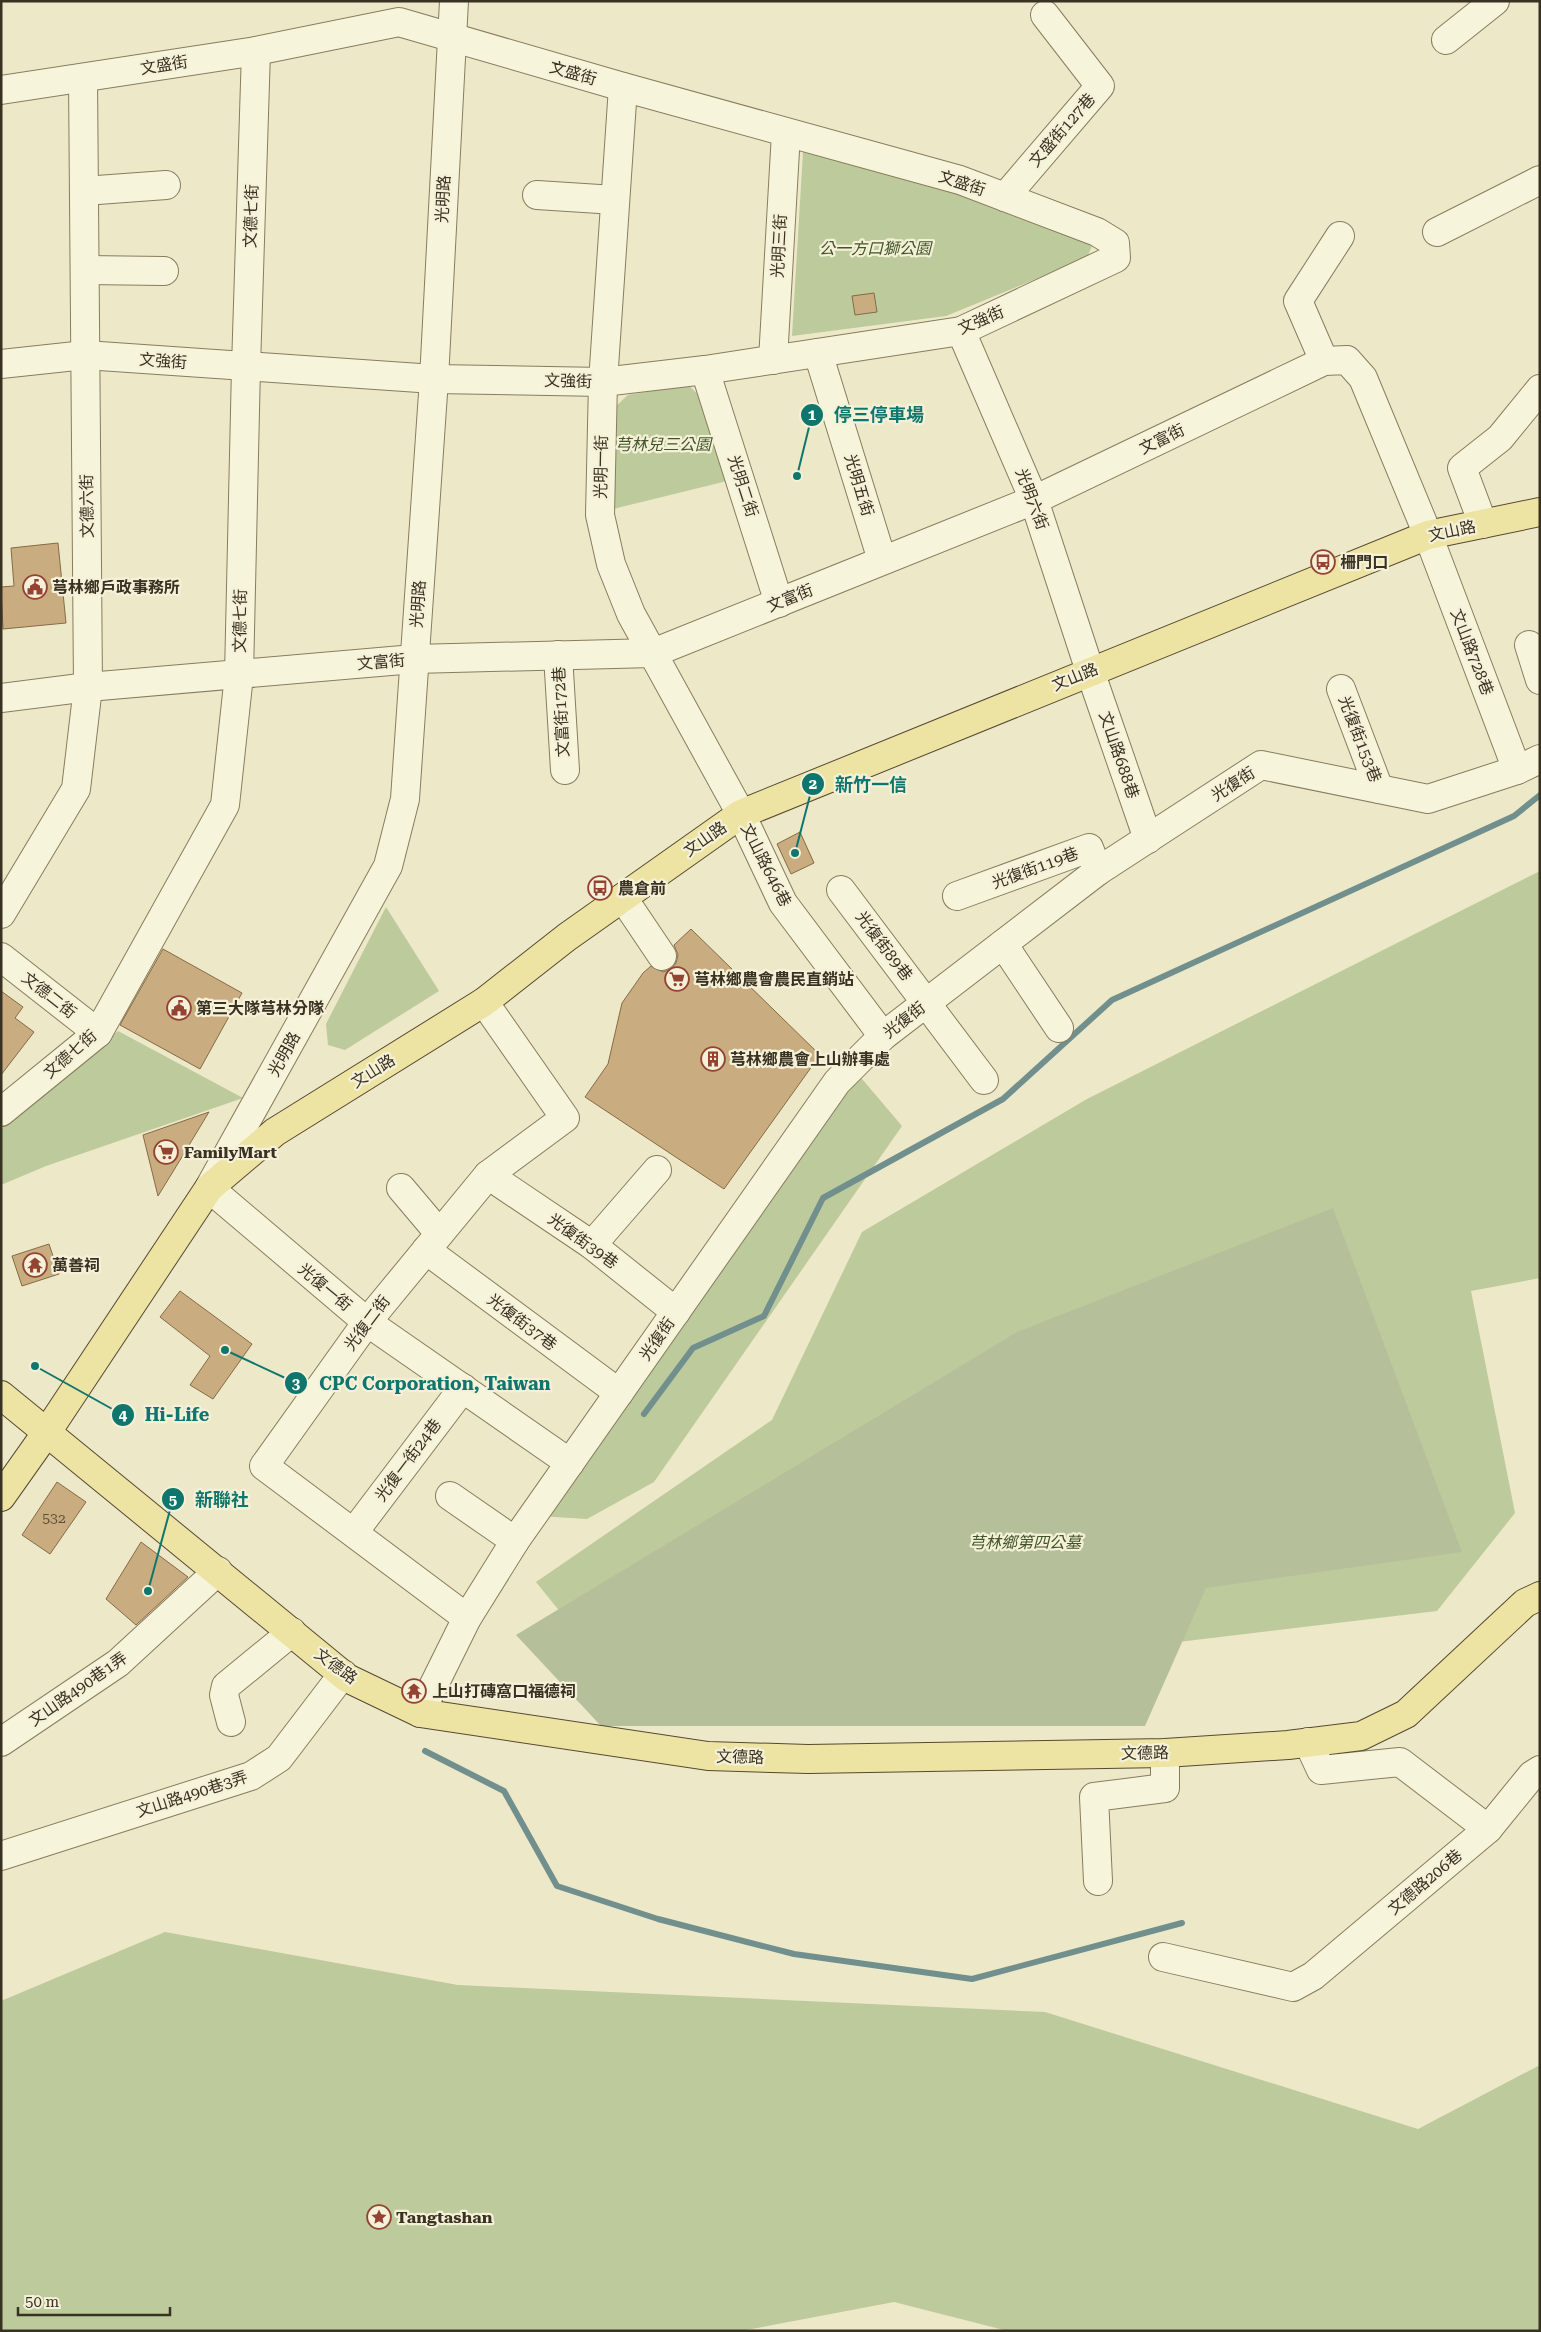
<svg xmlns="http://www.w3.org/2000/svg" width="1541" height="2332" font-family="'Roboto Serif','Noto Sans TC',serif">
<style>
.green{fill:#bdca9c}
.cemetery{fill:#b5c09b}
.lines{fill:none;stroke-linecap:round;stroke-linejoin:round}
.stream{stroke:#708f8d;stroke-width:6}
.building{fill:#c9ac80;stroke:#866b45}
.minor-casing{stroke:#887c5e;stroke-width:30}
.major-casing{stroke:#564932;stroke-width:30}
.minor{stroke:#f7f4dc;stroke-width:28}
.major{stroke:#ede3a3;stroke-width:28}
.labels{text-anchor:middle;dominant-baseline:central;stroke-width:4.5;stroke-linejoin:round;paint-order:stroke}
.number-label{font-size:14px;fill:#5d5039}
.street-label{font-size:16px;fill:#393121;stroke:#f4f1d8}
.park-label{font-size:16px;font-style:italic;fill:#415528;stroke:#f4f1d8}
.poi-label{font-size:16px;font-weight:bold;fill:#393121;stroke:#f4f1d8;text-anchor:start}
.leader{fill:none;stroke:#0f766e;stroke-width:2}
.callout-dot{fill:#0f766e;stroke:#f4f1d8;stroke-width:2}
.mark-label{font-size:15px;text-anchor:middle;font-weight:bold;fill:#fff}
.callout-label{font-size:18px;text-anchor:middle;font-weight:bold;fill:#0f766e;stroke:#f4f1d8;stroke-width:4.5;stroke-linejoin:round;paint-order:stroke}
</style>
<rect width="100%" height="100%" fill="#ede8c8"/>
<g class="green">
<polygon points="803,152 947,187 1084,236 1092,246 1087,258 946,316 792,336"/>
<polygon points="688,385 701,397 727,481 609,510 615,407 628,395"/>
<polygon points="1540,871 1540,1278 1471,1291 1515,1513 1437,1611 845,1682 599,1660 536,1582 772,1420 862,1232 1087,1099"/>
<polygon points="386,907 439,991 345,1050 328,1045 326,1024"/>
<polygon points="118,1031 243,1098 46,1166 1,1185 1,1129"/>
<polygon points="857,1073 902,1126 654,1482 587,1519 538,1516"/>
<polygon points="165,1932 458,1985 1045,2012 1418,2129 1540,2065 1540,2331 1008,2331 894,2302 741,2331 1,2331 1,2001"/>
</g>
<polygon class="cemetery" points="1333,1208 1462,1552 1206,1588 1145,1726 601,1726 516,1635 1017,1332"/>
<g class="lines">
<g class="stream">
<polyline points="644,1414 693,1348 764,1316 823,1198 1003,1099 1112,1000 1514,816 1540,795"/>
<polyline points="425,1751 504,1791 557,1886 658,1919 794,1954 972,1979 1182,1923"/>
</g>
</g>
<g class="building">
<polygon points="874,293 877,312 855,315 852,296"/>
<polygon points="58,543 66,623 3,629 1,587 14,586 11,548"/>
<polygon points="800,832 814,863 791,874 777,844"/>
<polygon points="691,929 820,1055 724,1189 585,1097 608,1064 622,1003 643,973 651,966 663,972 671,969 676,963 678,955 674,945"/>
<polygon points="163,949 242,993 200,1069 120,1025"/>
<polygon points="1,991 23,1007 15,1018 34,1032 1,1075"/>
<polygon points="209,1112 174,1170 158,1196 143,1135"/>
<polygon points="49,1244 59,1274 22,1286 12,1256"/>
<polygon points="180,1291 252,1344 213,1399 190,1385 210,1356 160,1317"/>
<polygon points="57,1482 86,1502 50,1554 22,1535"/>
<polygon points="141,1542 188,1577 136,1625 106,1599"/>
</g>
<g class="lines">
<g class="minor-casing">
<g id="minor">
<polyline points="454,1 434,379 405,799 388,866 209,1188 367,1322 570,1463"/>
<polyline points="1446,40 1495,1"/>
<polyline points="623,87 603,382 600,515 611,564 631,614 741,814 783,903 883,1036"/>
<polyline points="1,90 256,51 399,22 623,87 960,180 1097,232 1115,243 1116,258 961,331 705,370 603,382 434,379 85,355 1,364"/>
<polyline points="84,191 166,185"/>
<polyline points="537,195 615,200"/>
<polyline points="1005,197 1100,86 1045,15"/>
<polyline points="1437,232 1540,180"/>
<polyline points="85,270 164,271"/>
<polyline points="961,331 1034,500 1090,671 1148,839"/>
<polyline points="818,353 882,560"/>
<polyline points="773,360 786,133"/>
<polyline points="1324,361 1298,301 1340,236"/>
<polyline points="705,370 779,603"/>
<polyline points="1483,524 1462,468 1500,438 1540,389"/>
<polyline points="1529,645 1540,680"/>
<polyline points="558,655 565,770"/>
<polyline points="1341,689 1379,789"/>
<polyline points="1,698 88,687 414,659 653,653 1034,500 1324,361 1347,360 1363,378 1428,535 1517,770"/>
<polyline points="841,890 984,1080"/>
<polyline points="957,896 1089,848 1098,871"/>
<polyline points="623,898 662,956"/>
<polyline points="1,914 76,789 88,687 83,78"/>
<polyline points="1003,944 1059,1028"/>
<polyline points="1,957 98,1033"/>
<polyline points="1,1112 98,1033 225,805 239,675 246,367 256,51"/>
<polyline points="488,1175 592,1245 676,1312"/>
<polyline points="401,1188 439,1233"/>
<polyline points="592,1245 657,1170"/>
<polyline points="426,1250 619,1393"/>
<polyline points="450,1496 515,1541"/>
<polyline points="354,1532 463,1388"/>
<polyline points="467,1618 264,1466 367,1322 488,1175 565,1118 484,1002"/>
<polyline points="420,1713 467,1618 515,1541 837,1082 883,1036 1098,871 1261,765 1428,799 1517,770 1540,759"/>
<polyline points="231,1722 224,1695 226,1686 292,1632"/>
<polyline points="1,1742 118,1663 218,1571"/>
<polyline points="1488,1829 1532,1775 1540,1770"/>
<polyline points="1,1856 251,1776 279,1758 343,1674"/>
<polyline points="1098,1881 1094,1797 1165,1788 1165,1753"/>
<polyline points="1163,1957 1293,1987 1313,1976 1488,1829 1400,1762 1321,1770 1308,1742"/>
</g>
</g>
<g class="major-casing">
<g id="major">
<polyline points="1,1395 347,1678 420,1713 708,1756 808,1759 1165,1753 1288,1745 1361,1736 1406,1714 1525,1603 1540,1596"/>
<polyline points="1,1497 47,1432 209,1188 275,1132 484,1002 567,937 741,814 1428,535 1540,512"/>
</g>
</g>
<use href="#minor" class="minor"/>
<use href="#major" class="major"/>
</g>
<defs>
<g id="bus-ring" transform="scale(1.25)"><circle r="9.5" fill="#f4f1d8" stroke="#944231" stroke-width="1.5"/><path d="M-5-6H5V4H4V6H2V4H-2V6H-4V4H-5ZM-3.5-4V0h7V-4ZM-3.5 1.2v1.5H-2V1.2ZM2 1.2v1.5H3.5V1.2Z" fill="#944231"/></g>
<g id="civic-ring" transform="scale(1.25)"><circle r="9.5" fill="#f4f1d8" stroke="#944231" stroke-width="1.5"/><path d="M-.6-6.5H3V-4.5H.6V-3L4-1V1h2V6H-6V1h2V-1L-.6-3ZM-1.2 2.5V6h2.4V2.5Z" fill="#944231"/></g>
<g id="supermarket-ring" transform="scale(1.25)"><circle r="9.5" fill="#f4f1d8" stroke="#944231" stroke-width="1.5"/><path d="M-6-5.5h2.5l.6 2H6L4.5 2H-2.5L-4.4-4H-6ZM-1.5 3.2a1.3 1.3 0 1 0 .1 0ZM3 3.2a1.3 1.3 0 1 0 .1 0Z" fill="#944231"/></g>
<g id="building-ring" transform="scale(1.25)"><circle r="9.5" fill="#f4f1d8" stroke="#944231" stroke-width="1.5"/><path d="M-4-6H4V6H1V3H-1V6H-4ZM-2.5-4.3h1.7v1.8h-1.7ZM.8-4.3h1.7v1.8H.8ZM-2.5-1h1.7V.8h-1.7ZM.8-1h1.7V.8H.8Z" fill="#944231"/></g>
<g id="temple-ring" transform="scale(1.25)"><circle r="9.5" fill="#f4f1d8" stroke="#944231" stroke-width="1.5"/><path d="M0-6L5-2H3V0L6.5 2.5H4V6H1.5V3h-3V6H-4V2.5H-6.5L-3 0V-2H-5Z" fill="#944231"/></g>
<g id="sight-ring" transform="scale(1.25)"><circle r="9.5" fill="#f4f1d8" stroke="#944231" stroke-width="1.5"/><path d="M0-6L1.8-2.2L6-1.7L2.9 1.2L3.7 5.4L0 3.3L-3.7 5.4L-2.9 1.2L-6-1.7L-1.8-2.2Z" fill="#944231"/></g>
</defs>
<g fill-rule="evenodd">
<use href="#bus-ring" x="1323" y="562"/>
<use href="#civic-ring" x="35" y="587"/>
<use href="#bus-ring" x="600" y="888"/>
<use href="#supermarket-ring" x="677" y="979"/>
<use href="#civic-ring" x="179" y="1008"/>
<use href="#building-ring" x="713" y="1059"/>
<use href="#supermarket-ring" x="166" y="1152"/>
<use href="#temple-ring" x="35" y="1265"/>
<use href="#temple-ring" x="414" y="1691"/>
<use href="#sight-ring" x="379" y="2217"/>
</g>
<g class="labels">
<g class="number-label">
<text x="54" y="1518">532</text>
</g>
<g class="street-label">
<text transform="translate(164 65) rotate(-9)">文盛街</text>
<text transform="translate(573 73) rotate(16)">文盛街</text>
<text transform="translate(1062 130) rotate(-49)">文盛街127巷</text>
<text transform="translate(962 183) rotate(18)">文盛街</text>
<text transform="translate(443 199) rotate(-87)">光明路</text>
<text transform="translate(251 216) rotate(-88)">文德七街</text>
<text transform="translate(779 246) rotate(-87)">光明三街</text>
<text transform="translate(981 320) rotate(-23)">文強街</text>
<text transform="translate(163 361) rotate(4)">文強街</text>
<text transform="translate(568 381) rotate(1)">文強街</text>
<text transform="translate(1162 439) rotate(-26)">文富街</text>
<text transform="translate(601 467) rotate(-89)">光明一街</text>
<text transform="translate(859 485) rotate(73)">光明五街</text>
<text transform="translate(743 486) rotate(72)">光明二街</text>
<text transform="translate(1032 499) rotate(69)">光明六街</text>
<text transform="translate(87 506) rotate(-91)">文德六街</text>
<text transform="translate(1452 531) rotate(-12)">文山路</text>
<text transform="translate(790 598) rotate(-22)">文富街</text>
<text transform="translate(418 604) rotate(-86)">光明路</text>
<text transform="translate(240 621) rotate(-89)">文德七街</text>
<text transform="translate(1472 652) rotate(69)">文山路728巷</text>
<text transform="translate(381 662) rotate(-5)">文富街</text>
<text transform="translate(1075 677) rotate(-22)">文山路</text>
<text transform="translate(561 712) rotate(-93)">文富街172巷</text>
<text transform="translate(1360 739) rotate(69)">光復街153巷</text>
<text transform="translate(1119 755) rotate(71)">文山路688巷</text>
<text transform="translate(1233 784) rotate(-33)">光復街</text>
<text transform="translate(705 839) rotate(-35)">文山路</text>
<text transform="translate(766 865) rotate(63)">文山路646巷</text>
<text transform="translate(1035 868) rotate(-20)">光復街119巷</text>
<text transform="translate(884 946) rotate(53)">光復街89巷</text>
<text transform="translate(49 995) rotate(38)">文德二街</text>
<text transform="translate(904 1020) rotate(-38)">光復街</text>
<text transform="translate(70 1054) rotate(-41)">文德七街</text>
<text transform="translate(284 1054) rotate(-61)">光明路</text>
<text transform="translate(373 1071) rotate(-32)">文山路</text>
<text transform="translate(583 1241) rotate(36)">光復街39巷</text>
<text transform="translate(325 1287) rotate(40)">光復一街</text>
<text transform="translate(522 1322) rotate(37)">光復街37巷</text>
<text transform="translate(367 1323) rotate(-53)">光復二街</text>
<text transform="translate(657 1339) rotate(-55)">光復街</text>
<text transform="translate(408 1460) rotate(-53)">光復一街24巷</text>
<text transform="translate(336 1666) rotate(36)">文德路</text>
<text transform="translate(78 1689) rotate(-35)">文山路490巷1弄</text>
<text transform="translate(1145 1753) rotate(-1)">文德路</text>
<text transform="translate(740 1757) rotate(1)">文德路</text>
<text transform="translate(192 1794) rotate(-18)">文山路490巷3弄</text>
<text transform="translate(1425 1882) rotate(-40)">文德路206巷</text>
</g>
<g class="park-label">
<text x="875" y="248">公一方口獅公園</text>
<text x="663" y="444">芎林兒三公園</text>
<text x="1025" y="1542">芎林鄉第四公墓</text>
</g>
<g class="poi-label">
<text x="1340" y="562">柵門口</text>
<text x="52" y="587">芎林鄉戶政事務所</text>
<text x="618" y="888">農倉前</text>
<text x="694" y="979">芎林鄉農會農民直銷站</text>
<text x="196" y="1008">第三大隊芎林分隊</text>
<text x="730" y="1059">芎林鄉農會上山辦事處</text>
<text x="184" y="1152">FamilyMart</text>
<text x="52" y="1265">萬善祠</text>
<text x="432" y="1691">上山打磚窩口福德祠</text>
<text x="396" y="2217">Tangtashan</text>
</g>
</g>
<path class="leader" d="M797 476L812 415M795 853L813 784M225 1350L296 1383M35 1366L123 1415M148 1591L173 1499"/>
<g class="callout-dot">
<circle cx="797" cy="476" r="5"/>
<circle cx="795" cy="853" r="5"/>
<circle cx="225" cy="1350" r="5"/>
<circle cx="35" cy="1366" r="5"/>
<circle cx="148" cy="1591" r="5"/>
<circle cx="812" cy="415" r="12"/>
<circle cx="813" cy="784" r="12"/>
<circle cx="296" cy="1383" r="12"/>
<circle cx="123" cy="1415" r="12"/>
<circle cx="173" cy="1499" r="12"/>
</g>
<g class="mark-label">
<text x="812" y="420">1</text>
<text x="813" y="789">2</text>
<text x="296" y="1389">3</text>
<text x="123" y="1420">4</text>
<text x="173" y="1505">5</text>
</g>
<g class="callout-label">
<text x="879" y="421">停三停車場</text>
<text x="871" y="791">新竹一信</text>
<text x="435" y="1390">CPC Corporation, Taiwan</text>
<text x="177" y="1421">Hi-Life</text>
<text x="222" y="1506">新聯社</text>
</g>
<rect width="1541" height="2332" fill="none" stroke="#393121" stroke-width="5"/>
<path d="M18 2307v8h152v-8" fill="none" stroke="#393121" stroke-width="2.5"/>
<text x="25" y="2307" font-size="15" fill="#393121" stroke="#f4f1d8" stroke-width="4" paint-order="stroke">50 m</text>
</svg>
